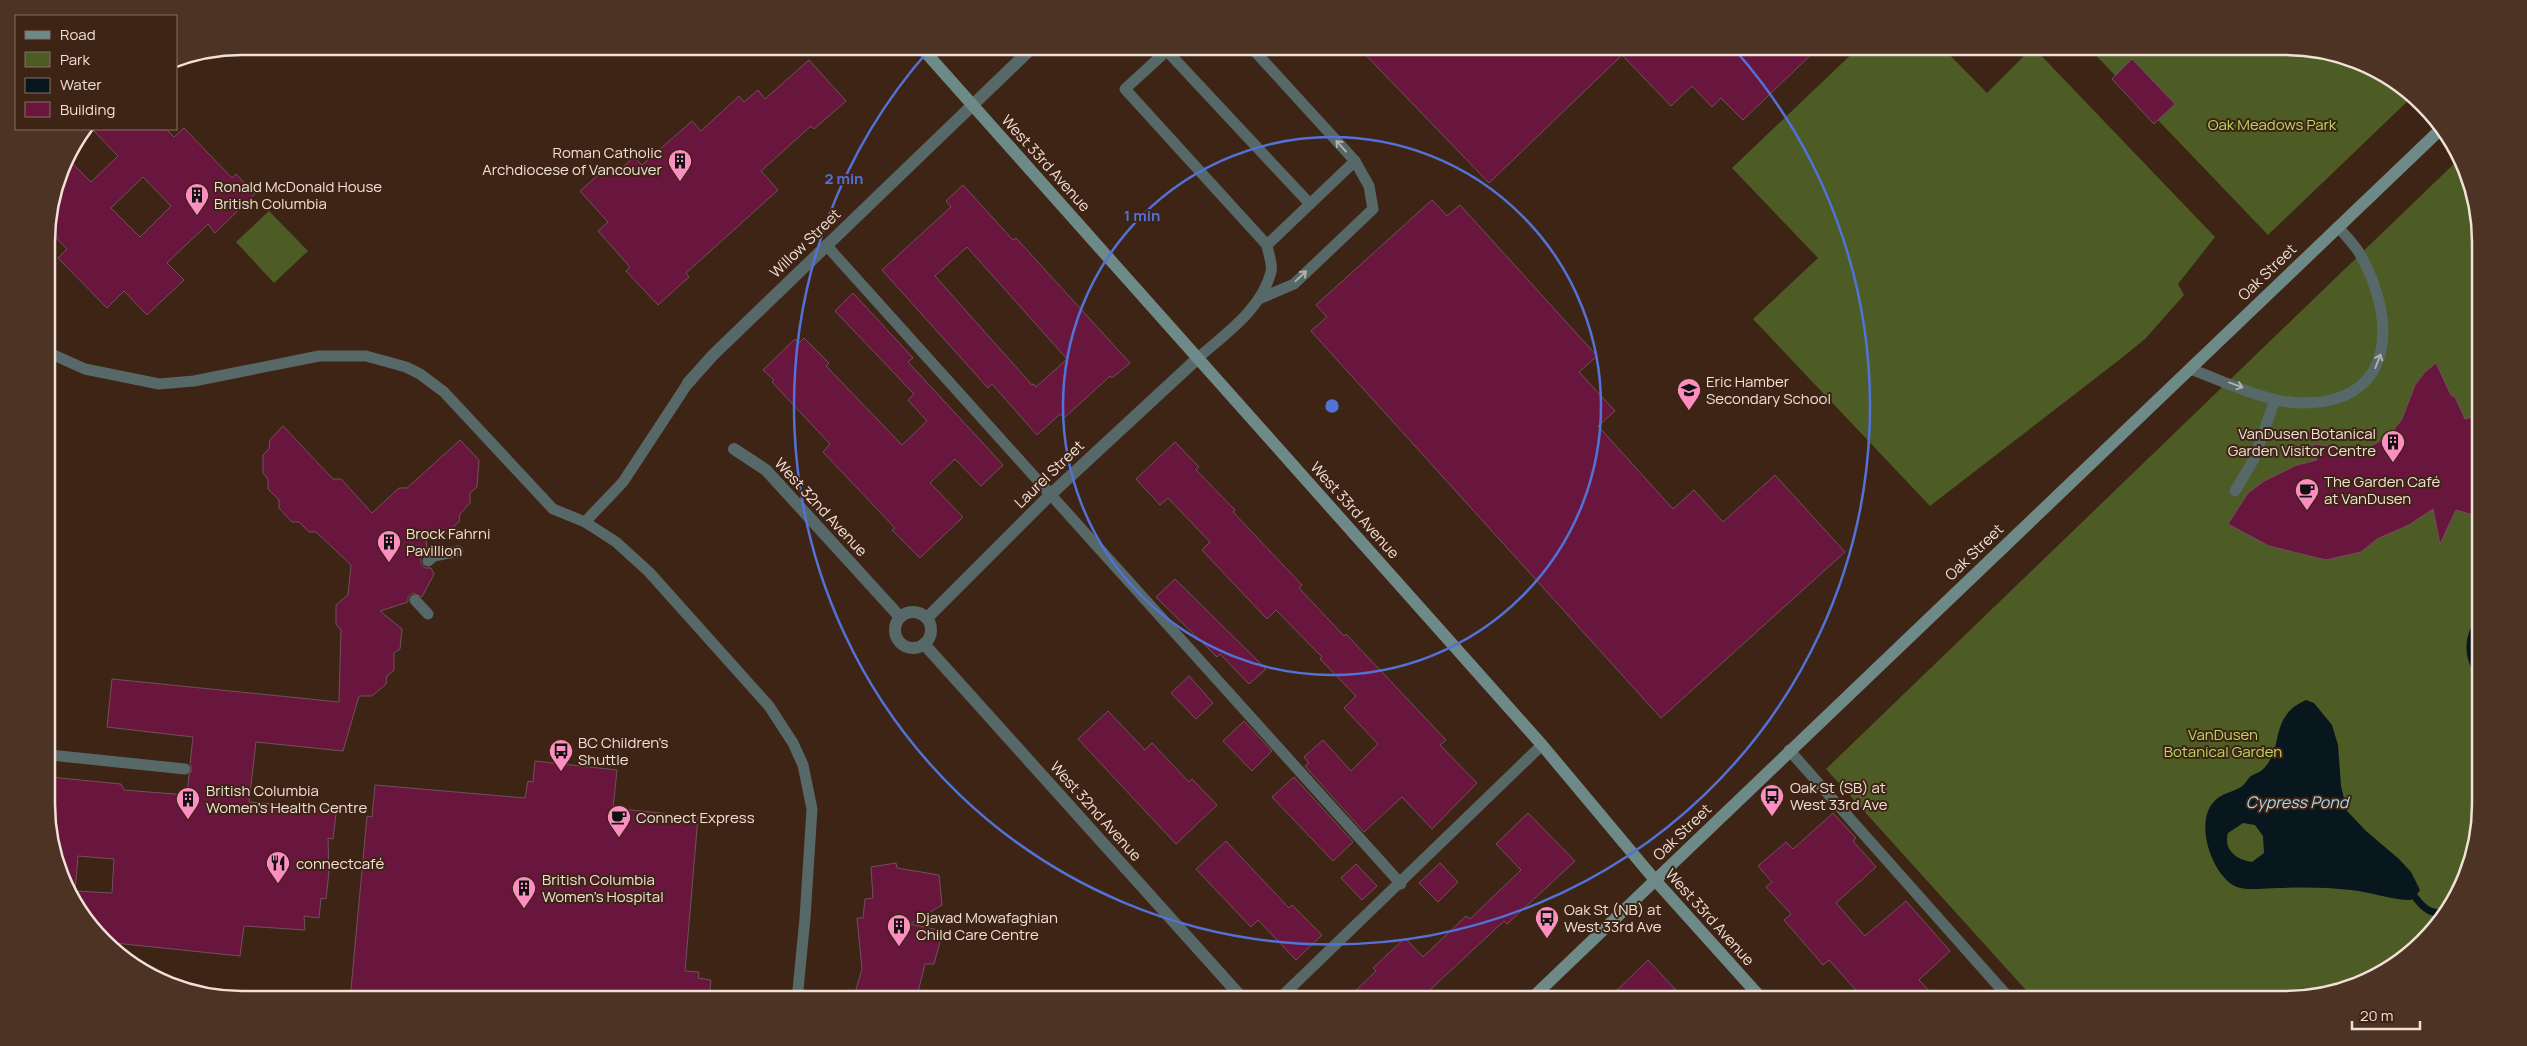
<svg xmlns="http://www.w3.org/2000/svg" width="2527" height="1046" font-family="Manrope,sans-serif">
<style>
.green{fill:#4d5b25}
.water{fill:#08161d;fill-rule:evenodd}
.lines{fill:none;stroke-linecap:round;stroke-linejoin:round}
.stream{stroke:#08161d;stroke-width:7}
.building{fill:#69163f;stroke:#71505c;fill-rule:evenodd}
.lane{stroke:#566867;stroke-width:11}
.street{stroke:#566867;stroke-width:12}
.secondary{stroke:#6e8a88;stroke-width:12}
.oneway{stroke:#b3b0aa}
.ring{fill:none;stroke:#5272d8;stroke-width:2.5}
.labels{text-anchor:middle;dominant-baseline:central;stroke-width:4;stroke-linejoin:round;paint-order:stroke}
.park-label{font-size:15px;fill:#bad960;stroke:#3e2415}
.poi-label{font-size:15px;fill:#f1e0d6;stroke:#3e2415;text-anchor:start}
.street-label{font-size:15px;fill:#f1e0d6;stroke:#3e2415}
.water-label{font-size:16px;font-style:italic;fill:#a9daf2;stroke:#3e2415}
.rim{fill:none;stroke:#f1e0d6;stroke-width:2.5}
.centre{fill:#5272d8;stroke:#3e2415;stroke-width:2.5}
.ring-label{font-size:15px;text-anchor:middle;font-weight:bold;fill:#5272d8;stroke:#3e2415;stroke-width:4;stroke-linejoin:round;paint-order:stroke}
</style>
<rect width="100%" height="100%" fill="#3e2415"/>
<g class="green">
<polygon points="1860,46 1941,46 1987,93 2033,47 2215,237 2178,284 2184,295 2145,339 2123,357 1930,506 1753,319 1818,258 1732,168"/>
<polygon points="2087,46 2285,46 2348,57 2394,79 2413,96 2268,235"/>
<polygon points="2460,158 2466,167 2479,216 2481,804 2470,867 2440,923 2404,959 2348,989 2297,999 2034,999 1826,769"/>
<polygon points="269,211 308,251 274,283 236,242"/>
</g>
<g class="water">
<path d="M2480,612V682C2462,659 2462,636 2480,612Z"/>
<path d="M2306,700L2314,703L2332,725L2338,745L2341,786L2347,811L2366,831L2399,859L2411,872L2420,890L2415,897L2411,900C2391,900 2371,892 2351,890C2327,887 2302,887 2278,888C2265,888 2249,891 2237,887C2213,877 2195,826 2212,804C2222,792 2229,794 2241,787C2245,785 2247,779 2251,776C2254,774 2258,773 2261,771C2286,750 2267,717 2306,700ZM2243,823L2255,825L2263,836L2264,853L2252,862C2236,860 2223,849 2228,833Z"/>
</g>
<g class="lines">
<path class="stream" d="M2415,897C2423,908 2434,918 2447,910"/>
</g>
<g class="building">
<polygon points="1357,46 1820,46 1743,120 1721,98 1712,107 1692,86 1671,106 1622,55 1489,183"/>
<polygon points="2132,59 2175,104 2154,124 2112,79"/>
<polygon points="809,60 846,101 814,129 811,126 761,171 778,190 686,273 689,277 658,305 626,271 630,267 598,231 608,222 580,191 608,166 615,174 634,157 642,165 692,121 701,131 739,96 744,102 758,90 765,99"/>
<path d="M184,128L232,178L236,174L255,194L215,233L208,224L167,263L184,280L147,315L124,291L107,308L58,258L67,249L47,228L66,157L91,182L118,156L92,129H166L174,137ZM143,177L171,206L140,237L111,208Z"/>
<path d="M963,185L1013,240L1016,238L1130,363L1112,378L1110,376L1064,418L1060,414L1037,435L992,384L988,388L882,270L951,207L946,201ZM967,247L1067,359L1036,387L1034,384L1032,385L935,276Z"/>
<polygon points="1432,200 1447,216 1460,205 1597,356 1579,372 1615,411 1598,426 1673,509 1694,490 1723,522 1775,475 1845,552 1661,718 1311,331 1327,317 1316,305"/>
<polygon points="853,293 913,358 908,362 1003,465 981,486 955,459 930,483 963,517 920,558 892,530 895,528 823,452 830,444 772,382 774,380 763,370 795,339 799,343 804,338 829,363 826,366 902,445 927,421 908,400 914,394 835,311"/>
<polygon points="2436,363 2451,395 2455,397 2465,419 2480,415 2480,517 2456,510 2440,544 2433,509 2409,525 2377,539 2361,552 2326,560 2269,546 2228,524 2248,493 2264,481 2297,465 2317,460 2313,444 2364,450 2389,436 2402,419 2415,385 2425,372"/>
<path d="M283,426L333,479H341L372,513L399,488H407L460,440L479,460L477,487L470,493V503L460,514L459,522L444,535L426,533L427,552L421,558V563L425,568H431L434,574L422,597L413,593L408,597V602L380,611L402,629L400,649L394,653V670L387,676L386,684L372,696H359L343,751L256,742L249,802L330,809L329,813L336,814L333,839L328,838L329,872L326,899L321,898L319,918L304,916L305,930L244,926L240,956L105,942L95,933L66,890L50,842V777L121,784L124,790L187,795L189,775L192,769L190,764L193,737L107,727L112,679L339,702L341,630L336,624V605L348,595L351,565L316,532H309L299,522H292L279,508V500L268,489V479L263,473V455L269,449L270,440ZM78,856L114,859L112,893L75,891Z"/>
<polygon points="1175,442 1199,467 1196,470 1235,510 1233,512 1302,585 1299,588 1344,636 1346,634 1446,740 1440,745 1477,783 1432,829 1402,797 1364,832 1305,766 1309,763 1304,757 1323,740 1351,771 1378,744 1344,708 1356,696 1320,659 1322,657 1276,610 1267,619 1202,550 1210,542 1168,498 1160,505 1136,479"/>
<polygon points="1175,579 1266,669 1249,684 1220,654 1217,657 1156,597"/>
<polygon points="1189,676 1213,703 1196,719 1171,693"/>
<polygon points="1108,711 1145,750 1152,743 1189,782 1192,779 1217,805 1176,844 1078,739"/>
<polygon points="1244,721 1272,751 1252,771 1223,741"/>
<polygon points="535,761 617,770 613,808 698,817 685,971 699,972 698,978 711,980 709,1000 350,1000 367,816 372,817 375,785 525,798 528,781 533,782"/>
<polygon points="1294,777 1353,842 1333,861 1272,797"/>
<polygon points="1528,813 1575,861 1507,924 1504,921 1419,1000 1346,1000 1376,971 1373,968 1405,938 1423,957 1466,916 1470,919 1521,870 1496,844"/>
<polygon points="1833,813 1856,838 1853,841 1876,867 1836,903 1865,936 1906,901 1950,951 1919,980 1937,999 1864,999 1829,960 1823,965 1784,920 1791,914 1766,887 1772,882 1758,866 1786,842 1793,849"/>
<polygon points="1226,841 1289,908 1292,905 1322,935 1296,960 1258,920 1251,927 1196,869"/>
<polygon points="896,863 897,868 939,875 942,905 910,924 943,931 934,964 925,964 916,1000 853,1000 862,969 857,918 863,918 865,899 873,898 871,867"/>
<polygon points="1440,863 1458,882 1438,902 1419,883"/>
<polygon points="1356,864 1377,886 1362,900 1341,878"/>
<polygon points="1648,960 1675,989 1664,999 1608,999"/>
</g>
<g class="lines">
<g class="lane">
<path d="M1172,46L1125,89L1267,245C1268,253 1273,264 1271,272C1261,310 1226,333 1198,358"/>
<polyline points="1250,46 1355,161 1267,245"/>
<polyline points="1167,51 1310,204"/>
<polyline points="826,245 1401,884"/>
<polyline points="1259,299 1294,284 1373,209 1369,186 1355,161"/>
<polyline points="47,352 85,369 159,384 194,381 319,356 366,356 406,367 420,374 444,392 553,509 585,522 616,542 649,572 769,706 793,743 803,765 812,809 805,918 797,1000"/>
<path d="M2190,369C2224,381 2267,403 2302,403C2398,403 2396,318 2360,254C2354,244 2345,235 2338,227"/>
<polyline points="2235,491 2254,459 2275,400"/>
<polyline points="585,522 623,482 688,383"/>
<polyline points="428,561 434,556 458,551"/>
<polyline points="415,600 428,614"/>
<polyline points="1789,750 2010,999"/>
<polyline points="50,755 185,769"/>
<polyline points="1278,1000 1542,745"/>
</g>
<g class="street">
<polyline points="688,383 713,355 1034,46"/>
<polyline points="734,449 766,470 900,617"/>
<circle cx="913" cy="630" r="18"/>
<polyline points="927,618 1050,495 1198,358"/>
<polyline points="924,644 1244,1000"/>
</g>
<g class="secondary">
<polyline points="920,46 1542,745 1655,880 1762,999"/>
<polyline points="1531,999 2442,128"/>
</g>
</g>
<defs><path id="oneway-shaft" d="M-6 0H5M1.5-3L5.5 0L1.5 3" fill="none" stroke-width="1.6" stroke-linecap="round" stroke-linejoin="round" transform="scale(1.25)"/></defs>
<g class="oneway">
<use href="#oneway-shaft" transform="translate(1341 146) rotate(-132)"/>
<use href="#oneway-shaft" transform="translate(1301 276) rotate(-43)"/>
<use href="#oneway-shaft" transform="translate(2378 361) rotate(-69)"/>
<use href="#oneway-shaft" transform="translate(2236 385) rotate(20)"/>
</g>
<g class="ring">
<circle cx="1332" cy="406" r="269"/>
<path d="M1735 50A538 538 0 1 1 929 50"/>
</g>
<defs>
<g id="building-pin" transform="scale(1.25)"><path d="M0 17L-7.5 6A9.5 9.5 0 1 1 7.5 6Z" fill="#fd8ec0" stroke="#3e2415"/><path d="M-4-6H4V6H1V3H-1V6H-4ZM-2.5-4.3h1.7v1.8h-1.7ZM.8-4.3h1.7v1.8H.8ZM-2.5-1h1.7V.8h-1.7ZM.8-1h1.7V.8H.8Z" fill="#111"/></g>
<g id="school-pin" transform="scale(1.25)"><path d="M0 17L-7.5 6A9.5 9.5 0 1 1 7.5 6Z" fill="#fd8ec0" stroke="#3e2415"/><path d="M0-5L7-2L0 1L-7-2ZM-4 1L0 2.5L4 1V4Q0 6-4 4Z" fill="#111"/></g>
<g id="cafe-pin" transform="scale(1.25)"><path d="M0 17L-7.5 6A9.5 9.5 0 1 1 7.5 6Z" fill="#fd8ec0" stroke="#3e2415"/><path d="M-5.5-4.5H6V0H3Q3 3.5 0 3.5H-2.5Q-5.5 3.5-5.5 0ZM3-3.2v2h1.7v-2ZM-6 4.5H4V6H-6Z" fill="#111"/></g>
<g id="bus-pin" transform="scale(1.25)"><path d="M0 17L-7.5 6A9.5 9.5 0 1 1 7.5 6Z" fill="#fd8ec0" stroke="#3e2415"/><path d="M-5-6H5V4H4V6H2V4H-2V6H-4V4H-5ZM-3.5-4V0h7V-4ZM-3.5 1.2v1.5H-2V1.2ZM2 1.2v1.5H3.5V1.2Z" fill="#111"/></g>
<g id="restaurant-pin" transform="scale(1.25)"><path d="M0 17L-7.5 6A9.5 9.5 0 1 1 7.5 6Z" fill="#fd8ec0" stroke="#3e2415"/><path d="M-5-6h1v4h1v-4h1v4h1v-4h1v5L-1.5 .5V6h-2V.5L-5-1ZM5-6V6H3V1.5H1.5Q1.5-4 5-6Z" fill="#111"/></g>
</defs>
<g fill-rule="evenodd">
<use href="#building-pin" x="680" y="161"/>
<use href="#building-pin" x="197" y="195"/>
<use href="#school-pin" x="1689" y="390"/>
<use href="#building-pin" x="2393" y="442"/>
<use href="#cafe-pin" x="2307" y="490"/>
<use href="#building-pin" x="389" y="542"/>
<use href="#bus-pin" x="561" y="751"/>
<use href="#bus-pin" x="1772" y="796"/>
<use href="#building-pin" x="188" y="799"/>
<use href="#cafe-pin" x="619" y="817"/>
<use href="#restaurant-pin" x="278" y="863"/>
<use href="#building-pin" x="524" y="888"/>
<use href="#bus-pin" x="1547" y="918"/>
<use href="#building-pin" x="899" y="926"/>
</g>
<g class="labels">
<g class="park-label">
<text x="2272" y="124">Oak Meadows Park</text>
<text x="2223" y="734">VanDusen<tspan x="2223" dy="17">Botanical Garden</tspan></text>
</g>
<g class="poi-label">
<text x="662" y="152" text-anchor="end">Roman Catholic<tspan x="662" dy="17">Archdiocese of Vancouver</tspan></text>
<text x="214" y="186">Ronald McDonald House<tspan x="214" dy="17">British Columbia</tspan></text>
<text x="1706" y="381">Eric Hamber<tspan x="1706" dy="17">Secondary School</tspan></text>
<text x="2376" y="433" text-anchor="end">VanDusen Botanical<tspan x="2376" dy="17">Garden Visitor Centre</tspan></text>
<text x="2324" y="481">The Garden Café<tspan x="2324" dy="17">at VanDusen</tspan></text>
<text x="406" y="533">Brock Fahrni<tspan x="406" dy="17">Pavillion</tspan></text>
<text x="578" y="742">BC Children's<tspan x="578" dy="17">Shuttle</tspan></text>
<text x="1790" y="787">Oak St (SB) at<tspan x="1790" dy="17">West 33rd Ave</tspan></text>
<text x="206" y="790">British Columbia<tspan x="206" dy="17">Women's Health Centre</tspan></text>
<text x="636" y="817">Connect Express</text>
<text x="296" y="863">connectcafé</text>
<text x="542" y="879">British Columbia<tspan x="542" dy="17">Women's Hospital</tspan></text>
<text x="1564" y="909">Oak St (NB) at<tspan x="1564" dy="17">West 33rd Ave</tspan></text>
<text x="916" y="917">Djavad Mowafaghian<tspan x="916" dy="17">Child Care Centre</tspan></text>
</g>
<g class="street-label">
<text transform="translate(1046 163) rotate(48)">West 33rd Avenue</text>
<text transform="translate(805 243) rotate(-44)">Willow Street</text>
<text transform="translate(2267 272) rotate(-44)">Oak Street</text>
<text transform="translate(1049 474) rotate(-44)">Laurel Street</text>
<text transform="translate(821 507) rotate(47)">West 32nd Avenue</text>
<text transform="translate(1355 510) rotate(48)">West 33rd Avenue</text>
<text transform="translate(1974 552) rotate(-44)">Oak Street</text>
<text transform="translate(1096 811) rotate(48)">West 32nd Avenue</text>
<text transform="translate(1682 832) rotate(-44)">Oak Street</text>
<text transform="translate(1710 917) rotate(48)">West 33rd Avenue</text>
</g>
<g class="water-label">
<text x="2297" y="802">Cypress Pond</text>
</g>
</g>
<path d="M0 0H2527V1046H0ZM242 55H2285A187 187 0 0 1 2472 242V804A187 187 0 0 1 2285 991H242A187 187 0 0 1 55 804V242A187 187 0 0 1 242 55Z" fill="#4c3324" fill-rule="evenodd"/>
<path class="rim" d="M242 55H2285A187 187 0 0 1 2472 242V804A187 187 0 0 1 2285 991H242A187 187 0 0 1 55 804V242A187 187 0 0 1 242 55Z"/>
<circle cx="1332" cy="406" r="8" class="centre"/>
<g class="ring-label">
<text x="844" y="184">2 min</text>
<text x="1142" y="221">1 min</text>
</g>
<rect x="15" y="15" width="162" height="115" fill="#3e2415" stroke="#866f62"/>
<rect x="25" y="31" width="25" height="8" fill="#6e8a88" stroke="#866f62"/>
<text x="60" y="40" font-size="15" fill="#f1e0d6">Road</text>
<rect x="25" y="52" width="25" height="15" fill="#4d5b25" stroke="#866f62"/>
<text x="60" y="65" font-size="15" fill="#f1e0d6">Park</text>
<rect x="25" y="78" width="25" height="15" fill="#08161d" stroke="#866f62"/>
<text x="60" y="90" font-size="15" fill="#f1e0d6">Water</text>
<rect x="25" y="102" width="25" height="15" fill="#69163f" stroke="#866f62"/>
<text x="60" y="115" font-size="15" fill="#f1e0d6">Building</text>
<path d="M2352 1021v8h68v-8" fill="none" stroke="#f1e0d6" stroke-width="2.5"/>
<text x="2360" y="1021" font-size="15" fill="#f1e0d6" stroke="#3e2415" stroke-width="4" paint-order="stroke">20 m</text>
</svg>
